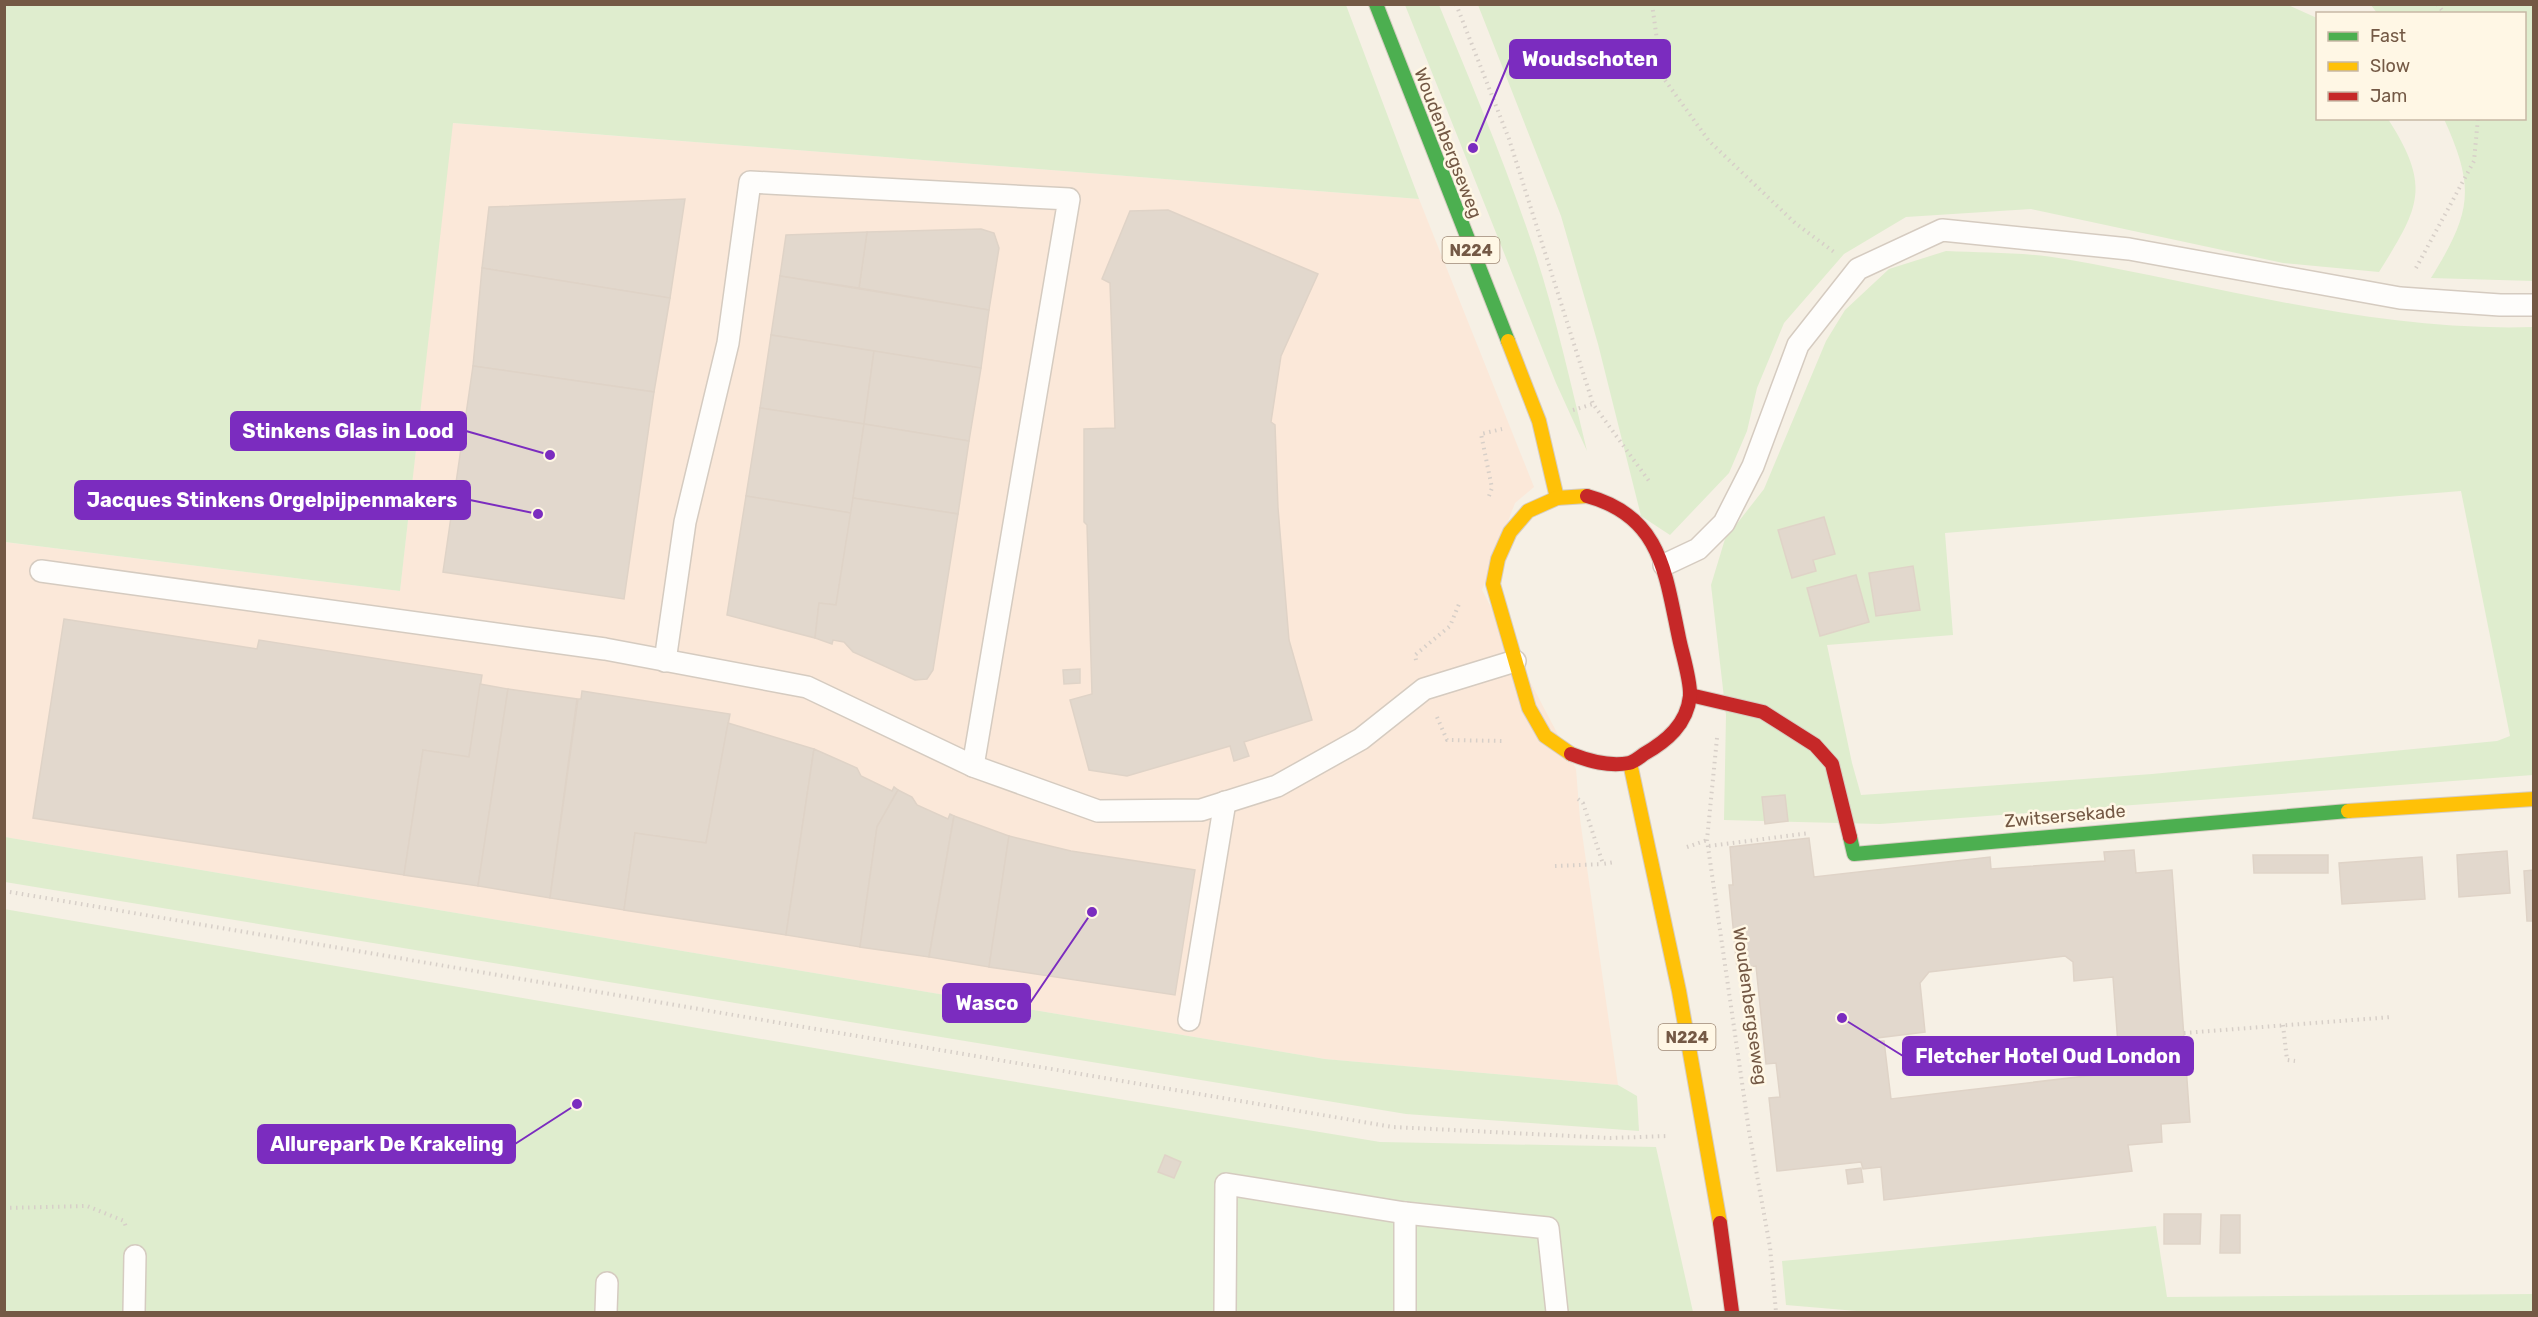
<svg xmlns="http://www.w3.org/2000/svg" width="2538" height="1317" font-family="Rubik,sans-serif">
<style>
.commercial{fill:#fbe8d9}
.green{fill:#dfedce;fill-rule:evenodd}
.building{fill:#e2d8cd;stroke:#dfd3c7;stroke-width:1.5;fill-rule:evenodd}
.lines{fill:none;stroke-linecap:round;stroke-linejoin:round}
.lane-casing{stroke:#d5cbc0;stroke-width:24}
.fast-casing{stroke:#d6cdc2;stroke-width:16}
.slow-casing{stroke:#d6cdc2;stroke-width:16}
.jam-casing{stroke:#d6cdc2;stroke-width:16}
.path{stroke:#d7cfc8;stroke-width:4;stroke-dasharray:1.5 4.5;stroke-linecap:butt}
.lane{stroke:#fefdfb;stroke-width:21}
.fast{stroke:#4caf50;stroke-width:14}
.slow{stroke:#ffc107;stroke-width:14}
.jam{stroke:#c62828;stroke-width:14}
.labels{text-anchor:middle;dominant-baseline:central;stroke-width:5;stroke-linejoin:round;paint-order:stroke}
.shield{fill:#fff7e5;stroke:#9e8875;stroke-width:1.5}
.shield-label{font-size:16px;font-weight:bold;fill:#745945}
.street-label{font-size:18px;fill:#745945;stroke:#fff7e5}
.leader{fill:none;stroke:#7b2cbf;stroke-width:2}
.callout-dot{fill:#7b2cbf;stroke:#fff7e5;stroke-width:2}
.callout{fill:#7b2cbf;stroke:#7b2cbf;stroke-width:2}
.callout-label{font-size:20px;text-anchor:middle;font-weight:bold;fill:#fff}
</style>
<rect width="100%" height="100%" fill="#f6f0e5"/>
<polygon class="commercial" points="452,123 1419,199 1534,487 1515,503 1482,590 1576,769 1580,819 1618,1085 1325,1059 5,837 4,542 400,591"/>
<g class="green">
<polygon points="5,4 1346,5 1419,199 453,123 400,591 5,542"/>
<path d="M1405,5H1439C1469,78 1500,151 1526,226C1552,299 1569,376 1587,451L1556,383Z"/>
<path d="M1478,5H2288L2317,18L2318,118L2388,119C2432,187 2419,208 2379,272L2283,263L2031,209L1906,217L1844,254L1784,323L1757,388L1747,431L1729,473L1670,535L1641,516L1598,344L1561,216Z"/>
<path d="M2371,5H2533V281L2431,278C2471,213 2476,189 2444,119L2524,118V14L2377,13Z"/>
<path d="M1946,251C1985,253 2027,252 2065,259C2221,286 2374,332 2533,327V775L1880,824L1724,820L1726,715L1711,585L1725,539L1764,489L1826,341L1845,310L1889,269ZM2461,491L2510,736L2497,741L2152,774L1861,795L1852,763L1827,645L1953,635L1945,533Z"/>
<polygon points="5,837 1325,1059 1618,1085 1637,1096 1639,1131 1406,1114 5,882"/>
<polygon points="4,909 919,1066 1380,1142 1656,1147 1693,1312 5,1312"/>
<polygon points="2156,1226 2167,1297 2533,1294 2533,1312 1868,1312 1786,1305 1782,1261"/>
</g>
<g class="building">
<polygon points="685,199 670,298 482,268 489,207"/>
<polygon points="1168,210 1318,274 1281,356 1271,422 1275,425 1278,508 1289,640 1312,720 1244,742 1249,756 1234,761 1230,746 1127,776 1089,770 1070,700 1092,694 1087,525 1084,522 1084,429 1115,428 1110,283 1102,279 1130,211"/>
<polygon points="981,229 994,233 999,248 989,310 859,288 867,232"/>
<polygon points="867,232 859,288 780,276 786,235"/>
<polygon points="482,268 670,298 654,392 473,366"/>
<polygon points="780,276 989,310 981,368 771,335"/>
<polygon points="771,335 874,351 864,424 760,408"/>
<polygon points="874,351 981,368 969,441 864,424"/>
<polygon points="473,366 654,392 624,599 443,572"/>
<polygon points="760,408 864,424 851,513 746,496"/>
<polygon points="864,424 969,441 958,514 853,498"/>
<polygon points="746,496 851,513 836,605 819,603 815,638 727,615"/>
<polygon points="853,498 958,514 933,670 927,679 915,680 853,652 844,642 833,640 832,644 815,638 819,603 836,605"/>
<polygon points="1824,517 1835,554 1813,560 1816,571 1792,578 1778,530"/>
<polygon points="1913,566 1920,610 1876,616 1869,573"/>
<polygon points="1856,575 1869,622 1820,636 1807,588"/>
<polygon points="64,619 257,649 259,640 482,675 469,757 423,750 404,875 33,818"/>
<polygon points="1080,669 1080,683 1064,684 1063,670"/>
<polygon points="480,684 508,689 478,886 404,875 423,750 469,757"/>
<polygon points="508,689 577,699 550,898 478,886"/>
<polygon points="582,691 730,714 706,843 635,833 624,910 550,898 578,699 581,699"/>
<polygon points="728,723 814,749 786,935 624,910 635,833 706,843"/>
<polygon points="814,749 857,768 861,776 892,791 894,787 898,790 877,827 860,947 786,935"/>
<polygon points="898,790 912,797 917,805 948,819 950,814 954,816 929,957 860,947 877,827"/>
<polygon points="1785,795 1788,821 1765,824 1762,797"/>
<polygon points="954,816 1009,836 989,967 929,957"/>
<polygon points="1009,836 1071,851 1195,870 1175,995 989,967"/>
<path d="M1809,838L1814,877L1990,857L1991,869L2105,861L2104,852L2134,850L2136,873L2172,870L2190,1122L2161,1124L2162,1142L2128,1145L2132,1171L1884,1200L1881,1167L1863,1169L1861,1162L1777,1171L1769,1098L1780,1097L1776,1063L1766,1064L1756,966L1737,968L1729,885H1733L1730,847ZM2065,956L2073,962L2074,981L2113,977L2120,1072L1891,1099L1884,1041H1878L1877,1038L1925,1032L1920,983L1929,972Z"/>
<polygon points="2507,851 2510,893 2459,897 2457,855"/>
<polygon points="2253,855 2328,855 2328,873 2254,873"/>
<polygon points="2422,857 2425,899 2342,904 2339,863"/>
<polygon points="2534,870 2534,921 2527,921 2524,871"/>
<polygon points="1165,1155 1181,1162 1174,1178 1158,1172"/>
<polygon points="1861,1168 1863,1182 1848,1184 1846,1170"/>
<polygon points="2164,1214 2201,1214 2200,1244 2164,1244"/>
<polygon points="2221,1215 2240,1215 2240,1253 2220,1253"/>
</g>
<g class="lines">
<g class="lane-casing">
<g id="lane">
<polyline points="1664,565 1698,549 1724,523 1753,466 1798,345 1858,269 1942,230 2129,249 2400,298 2500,305 2534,305"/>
<polyline points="41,571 605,649 807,687 973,766 1098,811 1201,810 1277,786 1361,739 1424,689 1515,661"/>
<polyline points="665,661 685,522 728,343 750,182 1069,199 973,766"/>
<polyline points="1189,1020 1225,802"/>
<polyline points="134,1312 135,1256"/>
<polyline points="606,1312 607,1283"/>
<polyline points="1225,1312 1226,1184 1405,1213 1548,1228 1557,1312"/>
<polyline points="1405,1312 1405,1213"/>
</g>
</g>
<g class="fast-casing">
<g id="fast">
<polyline points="1376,4 1508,341"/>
<polyline points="1850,837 1854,854 2348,811"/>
</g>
</g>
<g class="slow-casing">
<g id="slow">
<polyline points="1508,341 1539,421 1557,498"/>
<polyline points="1571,754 1545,736 1529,708 1493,584 1498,559 1510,532 1528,511 1557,498 1587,496"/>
<polyline points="1630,763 1679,991 1720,1223"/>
<polyline points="2348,811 2534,799"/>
</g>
</g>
<g class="jam-casing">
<g id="jam">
<polyline points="1690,695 1763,712 1815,745 1832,764 1850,837"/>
<path d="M1571,754C1589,761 1609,767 1629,763C1634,762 1640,757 1644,754C1667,741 1687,724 1690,696C1691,681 1682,653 1679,638C1665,572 1661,516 1587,496"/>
<polyline points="1720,1223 1732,1312"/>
</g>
</g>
<g class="path">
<polyline points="1456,4 1509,139 1593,404 1649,481"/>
<polyline points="1652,4 1662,76 1709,141 1795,223 1834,252"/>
<polyline points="2437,4 2445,14"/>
<polyline points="2416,268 2474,161 2478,118"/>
<polyline points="1573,410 1593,404"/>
<polyline points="1489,496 1492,488 1481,434 1502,429"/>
<polyline points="1416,660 1415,655 1450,626 1459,604"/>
<polyline points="1437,717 1447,740 1505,741"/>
<polyline points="1717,738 1707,840 1749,1131 1770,1247 1776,1312"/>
<polyline points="1578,799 1583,803 1603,864 1615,862"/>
<polyline points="1709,846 1810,833"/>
<polyline points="1687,847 1707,840"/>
<polyline points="1555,866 1603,864"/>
<polyline points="4,891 1393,1127 1611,1138 1668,1136"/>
<polyline points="2283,1025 2287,1060 2295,1061"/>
<polyline points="2184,1033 2392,1017"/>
<polyline points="4,1208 87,1206 124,1221 126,1227"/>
</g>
<use href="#lane" class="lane"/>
<use href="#fast" class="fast"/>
<use href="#slow" class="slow"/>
<use href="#jam" class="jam"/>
</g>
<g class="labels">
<g class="shield">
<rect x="1442.5" y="237" width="57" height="26" rx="4.5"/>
<rect x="1658.5" y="1024" width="57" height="26" rx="4.5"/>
</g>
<g class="shield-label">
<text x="1471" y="250">N224</text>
<text x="1687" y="1037">N224</text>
</g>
<g class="street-label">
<text transform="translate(1448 143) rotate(69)">Woudenbergseweg</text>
<text transform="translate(2065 816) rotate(-5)">Zwitsersekade</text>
<text transform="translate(1750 1006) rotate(82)">Woudenbergseweg</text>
</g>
</g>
<path class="leader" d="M1473 148L1510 59M550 455L466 431M538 514L470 500M1092 912L1030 1003M1842 1018L1903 1056M577 1104L515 1144"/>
<g class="callout-dot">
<circle cx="1473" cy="148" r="6"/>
<circle cx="550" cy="455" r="6"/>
<circle cx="538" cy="514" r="6"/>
<circle cx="1092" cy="912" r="6"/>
<circle cx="1842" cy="1018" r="6"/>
<circle cx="577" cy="1104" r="6"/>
</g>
<g class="callout">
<rect x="1510" y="40" width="160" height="38" rx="6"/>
<rect x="231" y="412" width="235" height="38" rx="6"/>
<rect x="75" y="481" width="395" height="38" rx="6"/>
<rect x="943" y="984" width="87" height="38" rx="6"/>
<rect x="1903" y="1037" width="290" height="38" rx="6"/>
<rect x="258" y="1125" width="257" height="38" rx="6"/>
</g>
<g class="callout-label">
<text x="1590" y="66">Woudschoten</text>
<text x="348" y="438">Stinkens Glas in Lood</text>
<text x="272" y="507">Jacques Stinkens Orgelpijpenmakers</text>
<text x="987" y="1010">Wasco</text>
<text x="2048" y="1063">Fletcher Hotel Oud London</text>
<text x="387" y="1151">Allurepark De Krakeling</text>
</g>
<rect width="2538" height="1317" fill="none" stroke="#745945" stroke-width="12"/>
<rect x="2316" y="12" width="210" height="108" fill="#fff7e5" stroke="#c7b8a5" stroke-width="1.5"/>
<rect x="2328" y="32" width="30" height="9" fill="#4caf50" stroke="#c7b8a5" stroke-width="1.5"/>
<text x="2370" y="42" font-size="18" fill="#745945">Fast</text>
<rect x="2328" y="62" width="30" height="9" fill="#ffc107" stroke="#c7b8a5" stroke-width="1.5"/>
<text x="2370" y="72" font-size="18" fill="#745945">Slow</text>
<rect x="2328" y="92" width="30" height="9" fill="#c62828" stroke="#c7b8a5" stroke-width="1.5"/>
<text x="2370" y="102" font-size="18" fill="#745945">Jam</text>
</svg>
